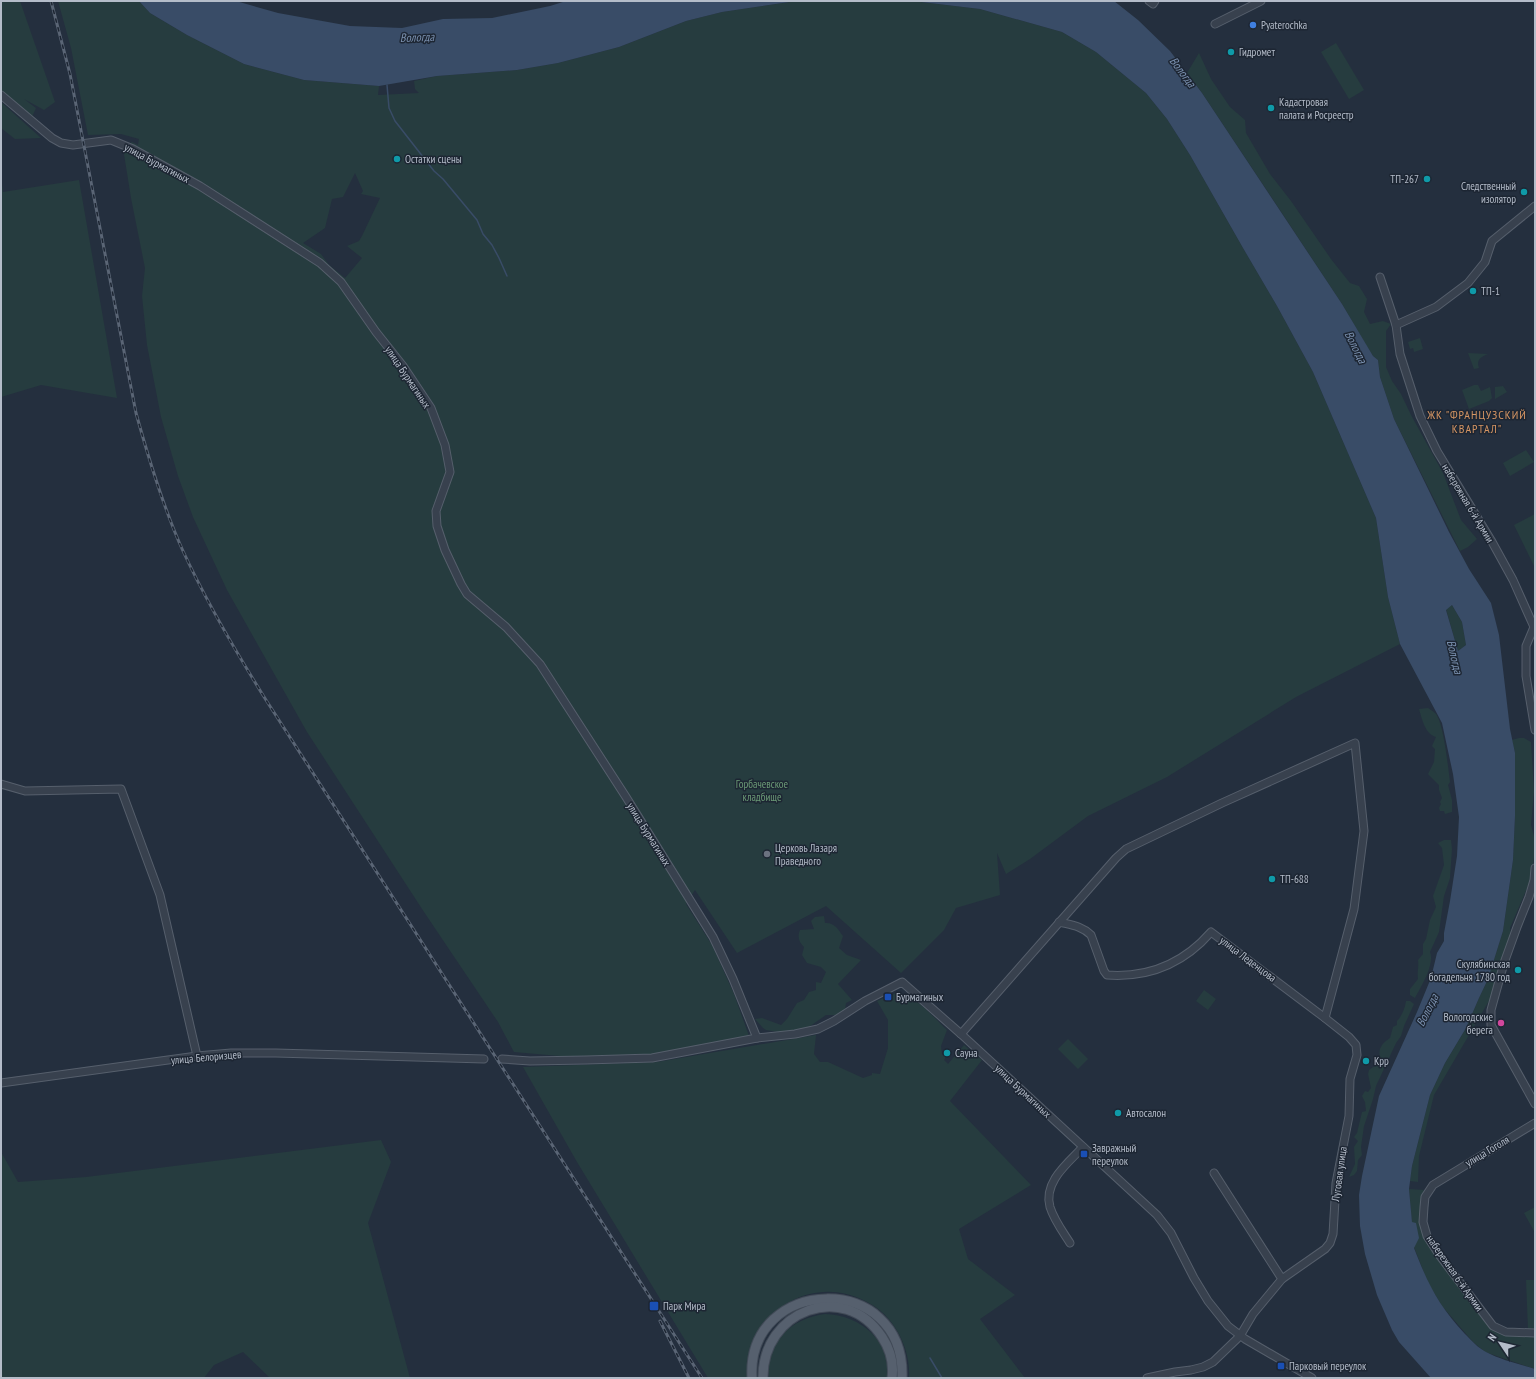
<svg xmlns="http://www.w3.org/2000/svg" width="1536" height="1379" font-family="'PT Sans Narrow',sans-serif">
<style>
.green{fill:#263c3f;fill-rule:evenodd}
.water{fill:#394c67;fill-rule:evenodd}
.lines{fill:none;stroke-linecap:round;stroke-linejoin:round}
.stream{stroke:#394c67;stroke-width:1.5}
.minor-casing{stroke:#565f6c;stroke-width:9}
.major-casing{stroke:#414a57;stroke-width:11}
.minor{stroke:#38414e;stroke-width:7}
.major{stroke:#56606e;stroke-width:9}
.rail-casing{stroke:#5a6575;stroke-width:3}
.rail{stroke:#1d2633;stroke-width:1.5;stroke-dasharray:4.5;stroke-linecap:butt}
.shop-dot{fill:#3f7fe0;stroke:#1d2633;stroke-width:1.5}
.culture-dot{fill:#0f9aa8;stroke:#1d2633;stroke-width:1.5}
.worship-dot{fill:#6b7280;stroke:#1d2633;stroke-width:1.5}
.transit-dot{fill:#1a4fb4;stroke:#1d2633;stroke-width:1.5}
.hotel-dot{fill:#d1479c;stroke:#1d2633;stroke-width:1.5}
.labels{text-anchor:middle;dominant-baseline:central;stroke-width:3;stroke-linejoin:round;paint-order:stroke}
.poi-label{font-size:11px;fill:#b4bcc9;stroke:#1d2633;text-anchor:start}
.street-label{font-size:11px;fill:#b4bcc9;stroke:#1d2633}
.park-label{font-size:11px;fill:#6b9a76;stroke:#1d2633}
.water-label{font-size:12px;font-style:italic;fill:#7c92b1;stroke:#1d2633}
.neighbourhood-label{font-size:12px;letter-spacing:1px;fill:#d59563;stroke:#1d2633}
</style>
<rect width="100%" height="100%" fill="#242f3e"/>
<g class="green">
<polygon points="1,1 20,1 55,102 44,110 24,99 36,108 32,117 1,91"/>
<path d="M58,1H139L150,13L187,35L244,64L304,80L379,86L378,95L419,93L415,89L414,81L437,76L517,70L558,63L619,47L686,21L722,12L796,1H913L980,9L1062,32L1096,52L1146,93L1167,119L1190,155L1243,248L1277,306L1313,372L1376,518L1388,597L1400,644L1296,697L1167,777L1088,816L1030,859L1006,874L997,853L1000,895L956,908L944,930L901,973L826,906L737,953L695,890L686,904L712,945L734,994L749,1036L698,1047L645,1055L571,1057L514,1052L498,1022L424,912L307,732L227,590L193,517L178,476L161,417L147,345L142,296L145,268L131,198L123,148L132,142L138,145L139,139L121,134L88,135L71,48ZM355,173L363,191L361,194L380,198L362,236L359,241L347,246L362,258L345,278L329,265L321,254L303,243L325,228L332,199L343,197Z"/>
<polygon points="1336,43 1364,90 1349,99 1321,52"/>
<polygon points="1199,53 1211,79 1230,107 1245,120 1246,133 1270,174 1291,201 1331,259 1350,283 1359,286 1367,299 1364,312 1370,324 1383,321 1391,324 1386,331 1386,367 1392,381 1401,394 1411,415 1443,473 1461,520 1477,539 1468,547 1460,551 1394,419 1380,377 1378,360 1373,356 1366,345 1342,304 1268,192 1202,93 1187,73"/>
<polygon points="1,102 41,138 15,139 1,128"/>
<polygon points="1,174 3,192 79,180 117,398 41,385 1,397"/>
<polygon points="1420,338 1423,349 1414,352 1413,348 1410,349 1408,342"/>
<path d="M1468,353L1488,354C1481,357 1476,359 1479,368L1474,369Z"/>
<polygon points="1474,385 1478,385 1481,391 1490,387 1492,398 1489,401 1469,409 1462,390"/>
<polygon points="1503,386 1507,392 1495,399 1495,387"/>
<polygon points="1526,450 1534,462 1510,476 1503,463"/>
<polygon points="1535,514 1535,568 1514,525"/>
<polygon points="1452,605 1462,622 1466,645 1458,651 1446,609"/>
<path d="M1428,708C1431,710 1434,712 1436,714C1444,725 1448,767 1450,782L1448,785L1452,800V812L1445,814L1444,811H1440L1439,808L1441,804L1440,802L1442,798L1439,790V785L1428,774L1434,762L1435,749L1432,746L1436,737C1425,734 1422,719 1419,709Z"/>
<polygon points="1519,738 1524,738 1531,742 1534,791 1531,825 1535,840 1534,858 1531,879 1510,928 1511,936 1490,999 1434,1095 1419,1156 1418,1182 1410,1181 1412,1166 1430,1095 1445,1063 1466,1028 1479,998 1488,979 1503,931 1513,860 1515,816 1515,753 1512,740"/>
<path d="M1444,840H1451L1452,849L1450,878L1444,896L1439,932L1430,952C1435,964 1421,987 1415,998L1410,995V989L1418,979C1417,972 1419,967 1418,960L1423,954V944L1426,939L1430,920L1436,907L1433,896L1444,865L1442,848L1438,843Z"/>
<path d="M824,916L825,923C834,922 838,929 843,936L839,948L847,955L861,960L838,984L852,1000L846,1003L845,1010L837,1015H826L806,1029L791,1032H778L766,1030L763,1028L755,1019L762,1018L781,1025L787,1019L797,1003L804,1000L809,992L816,990V982L821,983L826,972L821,967L807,963L802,955L804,947C799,942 797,937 800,930L814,929L811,921L815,917Z"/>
<polygon points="1204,990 1216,999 1208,1010 1196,1001"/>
<path d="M896,993C914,993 934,1018 947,1030L941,1046L942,1054L946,1057L944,1060L948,1064L964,1045L982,1060L950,1101L1031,1185L959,1229L968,1259L1015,1295L980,1319L1025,1378H909C910,1362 906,1348 899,1334C890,1318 881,1309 865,1301C808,1272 746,1316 747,1378H708L577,1162L523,1067L657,1062L816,1035L814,1054L820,1062H828L863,1078L872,1075V1073L880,1074L888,1048V1020L877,1001Z"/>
<path d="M1406,1001H1410L1414,1004L1404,1026L1401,1036L1396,1043L1376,1086L1373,1099L1364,1126L1361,1147L1362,1155L1358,1160L1357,1171L1354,1175L1349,1177L1355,1164L1354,1147L1358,1141L1354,1137L1357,1133L1362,1112L1366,1111L1365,1102L1362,1096L1365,1091L1368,1092L1371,1088L1368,1074L1369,1070L1376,1065L1381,1060C1377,1050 1381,1044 1390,1038L1393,1027L1397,1025V1021C1402,1016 1405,1008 1406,1001Z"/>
<polygon points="1068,1039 1088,1059 1078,1069 1058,1049"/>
<polygon points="381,1140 391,1162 368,1223 410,1378 270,1378 243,1352 214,1365 204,1378 1,1378 1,1152 18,1182 86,1177"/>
<polygon points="1409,1189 1424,1190 1421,1202 1422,1222 1492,1328 1535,1335 1535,1369 1485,1352 1473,1342 1442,1306 1428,1283 1414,1247"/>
<polygon points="1535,1207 1535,1233 1524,1213"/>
<polygon points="1526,1280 1535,1280 1535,1330 1528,1330"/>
<path d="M825,1314C860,1315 892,1341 887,1378H769C765,1342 792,1318 825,1314Z"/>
</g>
<g class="water">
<polygon points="139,1 236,1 278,13 350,26 402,28 443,19 492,18 550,6 566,1 796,1 722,12 686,21 619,47 558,63 517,70 437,76 379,86 304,80 244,64 187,35 150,13"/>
<path d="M913,1H1114L1138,20L1170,51L1202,93L1342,304L1373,356L1378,360L1380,377L1394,419L1449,532L1469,569L1491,603L1499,635L1510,729L1515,753V816L1513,860L1503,931L1488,979L1479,998L1466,1028L1445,1063L1430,1095L1412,1166L1409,1189L1412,1222L1416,1223L1419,1238L1414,1248C1428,1284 1438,1305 1465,1334C1471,1340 1478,1348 1486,1352C1501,1360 1519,1364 1535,1369V1378H1431L1399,1342L1392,1330L1377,1295L1365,1254L1360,1226L1359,1195L1362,1176L1379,1096L1417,1012L1431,978L1437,953L1444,941V933L1450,901L1457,856L1459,817L1453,774L1442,723L1400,644L1388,597L1376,518L1313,372L1277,306L1243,248L1190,155L1167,119L1146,93L1096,52L1062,32L980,9ZM1452,605L1462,622L1466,645L1458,651L1446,610Z"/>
</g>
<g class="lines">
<g class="stream">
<polyline points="387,85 389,108 395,121 434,171 443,179 477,220 483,234 492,245 499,258 507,276"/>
<polyline points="930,1358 942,1378"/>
</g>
<g class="minor-casing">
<g id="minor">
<polyline points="1149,1 1153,4 1155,1"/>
<polyline points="1215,24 1261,1"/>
<polyline points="1,95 52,138 61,143 73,145 111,140 133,149 200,186 320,263 341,282 376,332 403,366 431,408 445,445 450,472 436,511 437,526 445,550 461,584 467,594 506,627 540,664 626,797 713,937 733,979 757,1038"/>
<polyline points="1380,277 1396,325 1400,354 1420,416 1437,451 1491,540 1513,580 1534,627 1526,646 1526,676 1535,730"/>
<polyline points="1396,325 1436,307 1468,283 1485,262 1492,241 1535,206"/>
<polyline points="1,784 25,791 121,789 160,895 197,1056"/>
<polyline points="1535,868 1534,880 1529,897 1517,927 1504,963 1491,1010 1491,1025 1535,1104"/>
<path d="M1059,922C1071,925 1082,926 1091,935L1104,971L1107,975C1149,978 1184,963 1211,932L1325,1018L1349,1037L1356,1045L1357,1055L1350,1079L1349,1116L1336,1183L1333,1234L1330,1243L1325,1249L1282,1279"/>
<polyline points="961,1034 1116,858 1126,849 1222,803 1355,743 1364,831 1354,909 1325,1018"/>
<polyline points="502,1059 530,1061 586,1060 652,1058 757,1038 795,1034 818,1029 834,1021 865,1001 902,982 961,1034 1157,1215 1171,1233 1194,1278 1208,1301 1228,1326 1245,1339 1312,1378"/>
<polyline points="1,1083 197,1056 231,1053 276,1053 484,1059"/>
<polyline points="1535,1123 1433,1185 1425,1197 1424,1207 1423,1222 1427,1236 1440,1256 1493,1326 1506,1332 1535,1333"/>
<path d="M1070,1243C1063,1232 1054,1220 1050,1207C1043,1182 1068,1163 1083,1147"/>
<polyline points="1147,1378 1175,1372 1191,1370 1203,1367 1213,1362 1240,1336 1253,1314 1282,1279 1214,1173"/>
</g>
</g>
<g class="major-casing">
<g id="major">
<path d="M752,1378C746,1275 906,1270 902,1378"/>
<path d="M763,1378C762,1311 844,1279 882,1337C890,1349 894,1363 892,1378"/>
</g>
</g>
<use href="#minor" class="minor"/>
<use href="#major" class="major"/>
<g class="rail-casing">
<g id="rail">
<path d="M51,1L70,74L136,413C149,460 163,507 183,551C207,603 236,652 266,700L702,1378"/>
<polyline points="660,1321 689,1378"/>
</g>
</g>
<use href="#rail" class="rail"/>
</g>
<circle class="shop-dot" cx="1253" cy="25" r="4"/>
<g class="culture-dot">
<circle cx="1231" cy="52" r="4"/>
<circle cx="1271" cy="108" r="4"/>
<circle cx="397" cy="159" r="4"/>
<circle cx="1427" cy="179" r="4"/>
<circle cx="1524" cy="192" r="4"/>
<circle cx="1473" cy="291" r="4"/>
<circle cx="1272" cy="879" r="4"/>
<circle cx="1518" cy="970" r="4"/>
<circle cx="947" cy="1053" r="4"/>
<circle cx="1366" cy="1061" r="4"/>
<circle cx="1118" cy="1113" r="4"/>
</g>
<circle class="worship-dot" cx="767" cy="854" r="4"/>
<g class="transit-dot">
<rect x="884" y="993" width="8" height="8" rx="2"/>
<rect x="1080" y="1150" width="8" height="8" rx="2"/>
<rect x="649" y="1301" width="10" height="10" rx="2"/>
<rect x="1277" y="1362" width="8" height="8" rx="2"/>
</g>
<circle class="hotel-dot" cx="1501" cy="1023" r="4"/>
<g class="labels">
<g class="poi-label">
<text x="1261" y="25">Pyaterochka</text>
<text x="1239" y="52">Гидромет</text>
<text x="1279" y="102">Кадастровая<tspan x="1279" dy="13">палата и Росреестр</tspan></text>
<text x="405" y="159">Остатки сцены</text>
<text x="1419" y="179" text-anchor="end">ТП-267</text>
<text x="1516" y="186" text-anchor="end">Следственный<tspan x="1516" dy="13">изолятор</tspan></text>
<text x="1481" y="291">ТП-1</text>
<text x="775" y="848">Церковь Лазаря<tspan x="775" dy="13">Праведного</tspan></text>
<text x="1280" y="879">ТП-688</text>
<text x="1510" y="964" text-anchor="end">Скулябинская<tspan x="1510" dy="13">богадельня 1780 год</tspan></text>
<text x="896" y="997">Бурмагиных</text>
<text x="1493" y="1017" text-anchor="end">Вологодские<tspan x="1493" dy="13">берега</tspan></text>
<text x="955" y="1053">Сауна</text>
<text x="1374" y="1061">Kpp</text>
<text x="1126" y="1113">Автосалон</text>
<text x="1092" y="1148">Завражный<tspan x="1092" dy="13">переулок</tspan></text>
<text x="663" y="1306">Парк Мира</text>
<text x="1289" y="1366">Парковый переулок</text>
</g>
<g class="street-label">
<text transform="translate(157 163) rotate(28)">улица Бурмагиных</text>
<text transform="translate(408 377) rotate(56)">улица Бурмагиных</text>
<text transform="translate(1468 503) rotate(59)">набережная 6-й Армии</text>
<text transform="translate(649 834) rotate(58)">улица Бурмагиных</text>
<text transform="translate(1248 959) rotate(37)">улица Леденцова</text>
<text transform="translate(206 1057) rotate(-5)">улица Белоризцев</text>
<text transform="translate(1023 1091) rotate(43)">улица Бурмагиных</text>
<text transform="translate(1487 1151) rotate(-31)">улица Гоголя</text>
<text transform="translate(1339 1174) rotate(-82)">Луговая улица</text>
<text transform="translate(1455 1273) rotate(55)">набережная 6-й Армии</text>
</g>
<g class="park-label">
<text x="762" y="784">Горбачевское<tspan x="762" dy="13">кладбище</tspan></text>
</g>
<g class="water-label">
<text transform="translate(417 37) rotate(-2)">Вологда</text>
<text transform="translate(1183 72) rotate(53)">Вологда</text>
<text transform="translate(1356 347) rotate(63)">Вологда</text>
<text transform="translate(1455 657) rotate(77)">Вологда</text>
<text transform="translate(1427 1010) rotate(-63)">Вологда</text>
</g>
<g class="neighbourhood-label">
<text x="1477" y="414">ЖК "ФРАНЦУЗСКИЙ<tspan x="1477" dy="14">КВАРТАЛ"</tspan></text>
</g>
</g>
<rect width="1536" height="1379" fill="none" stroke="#b4bcc9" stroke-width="4"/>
<g transform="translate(1500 1343) rotate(305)" stroke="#1d2633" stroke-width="3" paint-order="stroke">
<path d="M0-3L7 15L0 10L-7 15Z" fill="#b4bcc9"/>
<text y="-6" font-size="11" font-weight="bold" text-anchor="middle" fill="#b4bcc9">N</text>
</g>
</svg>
